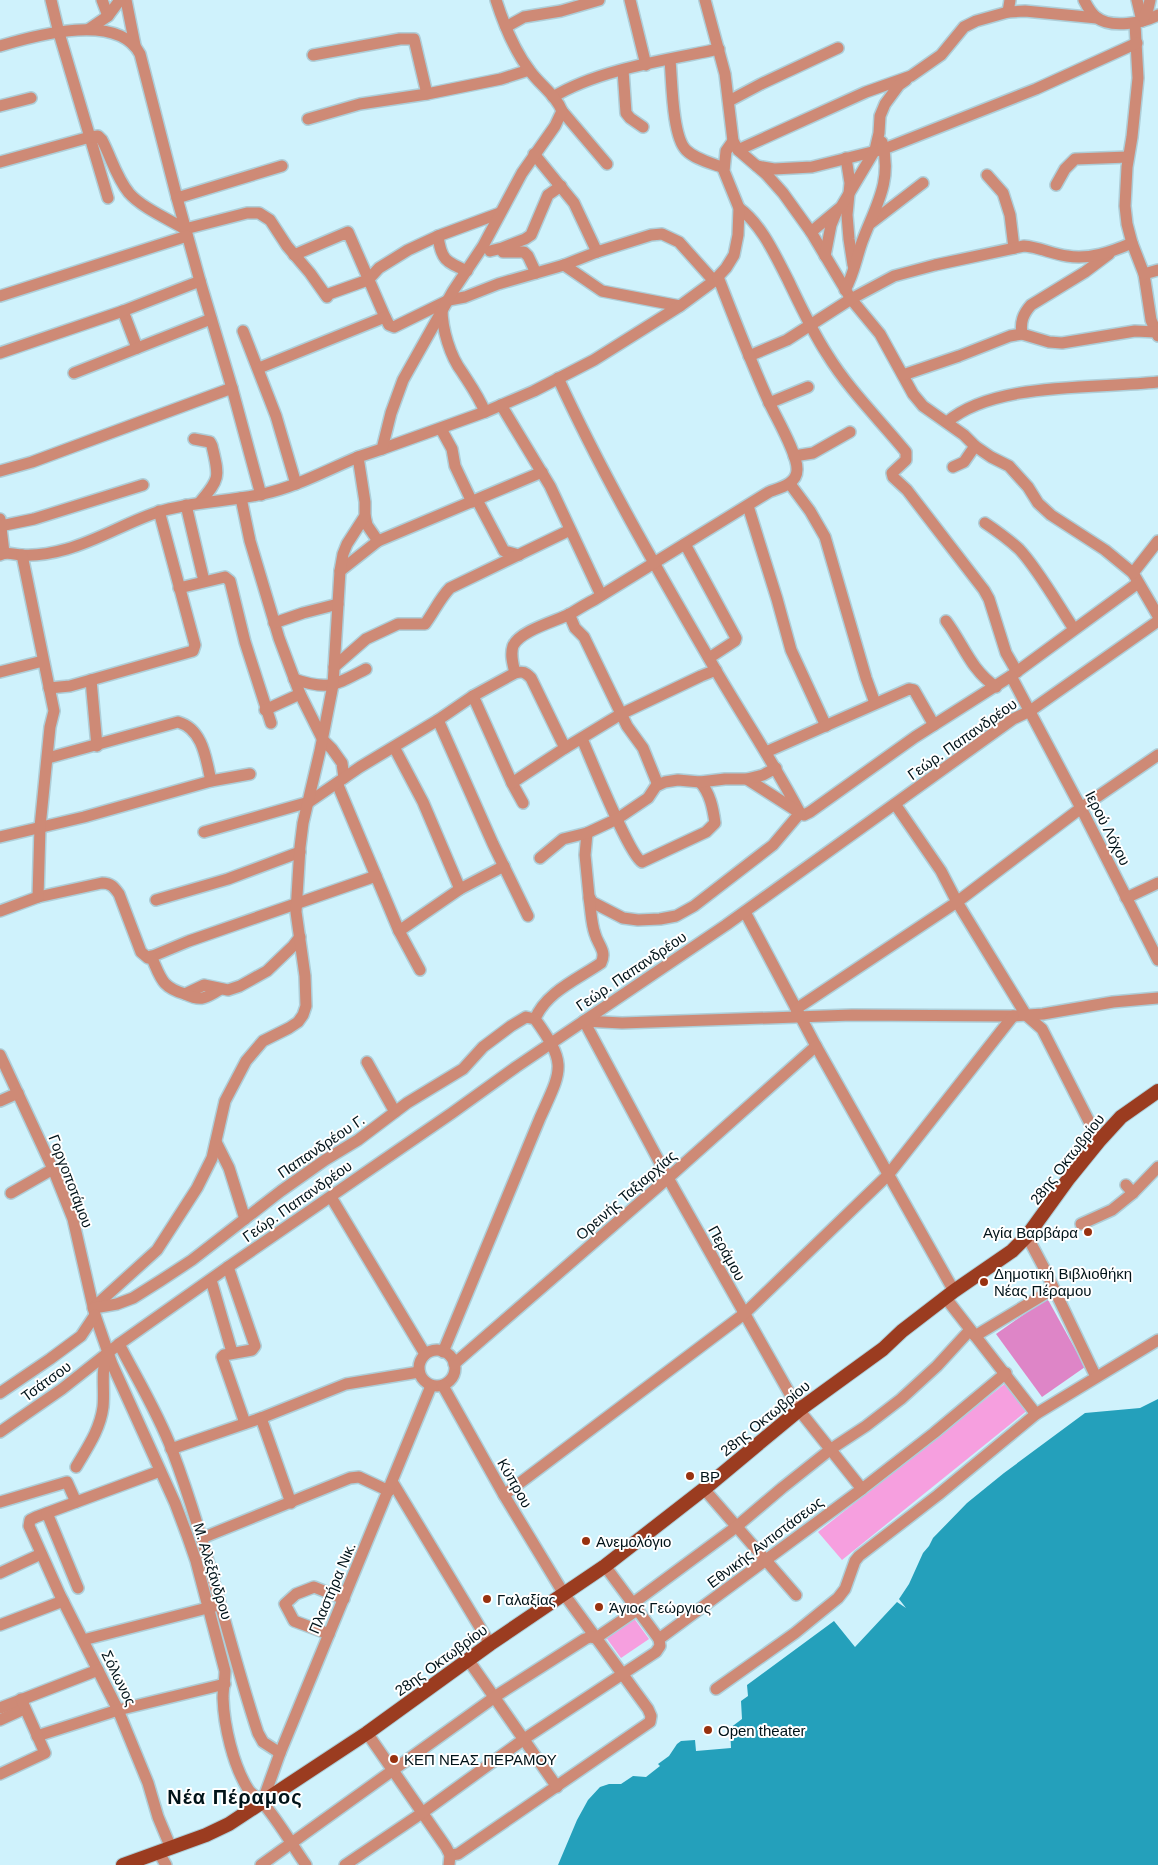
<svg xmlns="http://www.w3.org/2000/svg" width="1158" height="1865" font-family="Arial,sans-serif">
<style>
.green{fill:#f69fdf}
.forest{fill:#de85c7}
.water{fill:#24a0bb}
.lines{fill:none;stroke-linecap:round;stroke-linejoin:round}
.minor-casing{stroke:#aeced8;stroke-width:14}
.major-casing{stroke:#aeced8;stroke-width:16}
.minor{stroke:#ce8a76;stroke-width:11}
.major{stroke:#9b3c20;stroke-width:14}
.poi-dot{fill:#98310f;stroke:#fff;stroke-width:2}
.labels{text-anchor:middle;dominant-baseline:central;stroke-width:4;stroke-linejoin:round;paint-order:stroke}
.street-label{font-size:15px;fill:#001319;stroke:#fff}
.poi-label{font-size:15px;fill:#001319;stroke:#fff;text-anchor:start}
.district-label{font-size:20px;font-weight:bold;letter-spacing:1px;fill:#001319;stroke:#fff}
</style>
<rect width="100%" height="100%" fill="#cff2fc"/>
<g class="green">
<polygon points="1007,1382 1029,1409 842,1560 818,1532"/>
<polygon points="633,1617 649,1639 621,1658 605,1636"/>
</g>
<polygon class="forest" points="1047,1298 1085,1367 1042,1397 996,1334"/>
<polygon class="water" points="1158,1399 1158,1865 558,1865 577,1820 588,1800 600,1787 609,1784 621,1784 633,1776 646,1777 660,1766 658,1764 669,1756 677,1744 681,1741 695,1740 696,1751 731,1748 730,1728 742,1719 741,1701 748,1696 747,1685 834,1621 855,1647 897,1602 906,1608 899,1599 909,1584 923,1553 929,1546 933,1538 967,1503 1004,1473 1085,1413 1140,1408"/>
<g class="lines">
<g class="minor-casing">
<g id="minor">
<polyline points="51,0 59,33 108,198"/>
<polyline points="102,0 108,16"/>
<polyline points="126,0 135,45"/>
<polyline points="630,0 646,65"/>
<polyline points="705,0 725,74 733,141 738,150 766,174 783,193 811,232 851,299 880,334 913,394 923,406 964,435 975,446 991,457 1009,466 1028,487 1038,503 1051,515 1105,550 1133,573 1158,616"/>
<path d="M1084,0C1087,6 1090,12 1096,17C1111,29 1143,23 1158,15"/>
<polyline points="1137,0 1142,21"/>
<polyline points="1008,12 1010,0"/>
<polyline points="1142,21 1148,9 1150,0"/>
<polyline points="1135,24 1138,78 1132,137 1127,167 1125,206 1127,224 1132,243 1144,274 1151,320 1158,336"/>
<polyline points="506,27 524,17 561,11 599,0"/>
<polyline points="89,29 108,16 120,0"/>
<path d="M0,46C36,35 118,12 140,54L177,198"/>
<polyline points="313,55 400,39 414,39 427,94"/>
<path d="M670,60C672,80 672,136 686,150C696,160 712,163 724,168"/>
<polyline points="623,70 626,113 630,118 643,127"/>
<path d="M553,97C599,69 667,60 719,49"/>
<polyline points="729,101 761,84 838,48"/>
<polyline points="0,106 31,98"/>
<polyline points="562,111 607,164"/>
<polyline points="308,119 360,104 427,94 501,79 529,70"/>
<polyline points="738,150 866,92 911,76 941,55 964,27 976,21 1008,12 1025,11 1097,18"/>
<polyline points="534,154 574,203 597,252"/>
<polyline points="846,158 850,183 847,215 849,239 853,265"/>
<path d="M0,162L90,137L98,136L102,140C111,157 116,177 129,193C141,207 168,219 185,229L247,213H259L270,220L287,246L310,273L327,297"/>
<polyline points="757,166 774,169 812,167 884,149 1036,89 1137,43"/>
<polyline points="987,175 1003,193 1010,215 1014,248"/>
<polyline points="1056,185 1065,169 1075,159 1128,157"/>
<path d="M739,208C762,225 775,255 788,280C800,305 812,331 827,354C849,390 880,420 906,452V460L892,473L893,477L907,490L984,590L989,599L1006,653L1017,672"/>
<polyline points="871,223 923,183"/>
<polyline points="811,232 841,207 875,150 879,133 880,116 885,104 899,85 906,80"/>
<path d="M438,236C441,260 446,262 467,271"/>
<polyline points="490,251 502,248 525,239 531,235 548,195 561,186"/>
<polyline points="503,252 524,252 528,256 536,273"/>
<polyline points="294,255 348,232 385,317 389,325 394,327 449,300 465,297 498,284 564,265 597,252 651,235 662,234 679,242 714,281"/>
<polyline points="825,256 831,225 836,213"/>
<polyline points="564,265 602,291 680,306"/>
<polyline points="1144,274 1158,270"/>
<polyline points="200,281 177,198 282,166"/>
<path d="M845,290C854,274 856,259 862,242C875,207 893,181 882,142"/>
<polyline points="326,295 368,280 379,268 408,250 438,236 500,213"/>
<polyline points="0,296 187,236"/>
<path d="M442,309C442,329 450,356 462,372C471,386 479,397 485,412"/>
<polyline points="123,311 137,348"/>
<polyline points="243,331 276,416 296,484"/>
<path d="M1022,334C1020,322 1023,314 1031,305L1085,272L1109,254"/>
<polyline points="0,353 123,311 200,281 232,388 261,495"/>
<path d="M749,356L787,340L851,299L894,276L935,265L1024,246C1039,247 1052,254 1067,256C1089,260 1111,252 1132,243"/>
<polyline points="259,368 385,317"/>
<polyline points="74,373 211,319"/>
<polyline points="903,375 959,356 1010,336 1022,334 1049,342 1062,343 1135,331 1156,332"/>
<path d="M558,378C604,478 660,574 715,669C743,717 774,763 800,813L804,815L810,812L915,737L1011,676L1138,583"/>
<polyline points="769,403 808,387"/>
<polyline points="501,405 550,486 601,595"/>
<path d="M947,422C995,381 1097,389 1158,382"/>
<polyline points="441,429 452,449 455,466 472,502"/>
<path d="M194,439L210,442L212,446C219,476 221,478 200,502"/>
<polyline points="382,449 485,412 534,391 594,360 680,306 714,281 726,268 734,255 738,235 739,208 724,171 726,151 733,141"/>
<polyline points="794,456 813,453 850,432"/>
<polyline points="953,467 964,462 975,446"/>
<polyline points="0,471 32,462 232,388"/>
<polyline points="790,484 810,511 825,537 866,678 875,703"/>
<polyline points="241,498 250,541 279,638 300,694 323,740 332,749 342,763 344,778"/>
<polyline points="477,500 504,551 519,555"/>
<polyline points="186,505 204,581"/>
<polyline points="748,506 777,599 791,650 826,726"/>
<polyline points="365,516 367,525 378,541"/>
<polyline points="0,519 4,553"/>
<path d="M985,523C997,531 1008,539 1019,549C1038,569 1058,605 1074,629"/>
<polyline points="0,526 34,519 143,485"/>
<polyline points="685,544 736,638 735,641 709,658"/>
<path d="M0,555C7,551 15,555 22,555C37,556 53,553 67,549C99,540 127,522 158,512C193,501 228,502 263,494C296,487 327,470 358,457"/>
<polyline points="340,571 378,541 542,472"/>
<polyline points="1133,573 1158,541"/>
<polyline points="179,588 225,577 230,581 245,642 271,723"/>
<polyline points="569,614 575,628 584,637 627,726 643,748 658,785"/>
<path d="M946,621C964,645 970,669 996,687"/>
<polyline points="274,623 303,613 338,604"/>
<path d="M334,667L366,639L398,624H425C434,612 440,598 450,588L570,530"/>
<polyline points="0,672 43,661"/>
<path d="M515,673C513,664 510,655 513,646C519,631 556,621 570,614C578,609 586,604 594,600L769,492C779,488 797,484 797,470C798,454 775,416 768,400C750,360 734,318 718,277"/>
<polyline points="1011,676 1081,808 1158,960"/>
<path d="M294,679C329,691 335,685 366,669"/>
<polyline points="91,680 97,746"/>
<polyline points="49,688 70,686 193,651 195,645 159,511"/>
<polyline points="473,696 512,783 523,803"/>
<polyline points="265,710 300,694"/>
<polyline points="438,720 493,844 528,916"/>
<path d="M582,739C591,759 629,855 642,862L706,832L715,823C713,808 710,793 700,782"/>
<polyline points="394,747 423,802 460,889"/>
<polyline points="766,752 909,689 914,690 934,725"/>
<path d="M48,758L178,722C203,729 206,759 211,781"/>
<polyline points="337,783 399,931 420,970"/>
<polyline points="512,783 565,748 621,714 701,676 716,670"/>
<polyline points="895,804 941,871 957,902 1026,1015 1042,1029 1099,1141"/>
<path d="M204,832L309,802L360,767L438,720L473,696L515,673C523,671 525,672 531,678L565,748"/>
<polyline points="587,833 585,855 589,896 592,902 623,918 638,920 660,919 676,916 694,906 773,845 800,813 747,779"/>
<polyline points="0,837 84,817 211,781 250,774"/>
<polyline points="540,858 563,839 587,833 617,819 648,798 656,786 665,782 678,780 700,782 725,779 747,779 763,775 776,768"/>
<path d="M38,897L102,883C111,883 114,887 119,894L141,952L148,958L189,941L376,876"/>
<polyline points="1126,898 1158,883"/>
<polyline points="156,900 228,879 300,852"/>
<polyline points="0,911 38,897 40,827 50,727 54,711 22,555"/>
<polyline points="745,912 816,1046 954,1291"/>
<polyline points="399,931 460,889 504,866"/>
<path d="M151,956C161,978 161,987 185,994L204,985L228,990L240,986L267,971L293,946L300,937"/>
<path d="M185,994C202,1002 205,998 219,990"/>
<polyline points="796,1009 957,902 1081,808 1158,755"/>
<path d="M535,1019C546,992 578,979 601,963C607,951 598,945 595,934C591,923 591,909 589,898"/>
<polyline points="584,1021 622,1023 852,1015 1013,1016 1043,1014 1113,1002 1158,998"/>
<polyline points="584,1021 668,1178 799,1410 862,1489"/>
<path d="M0,1055L53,1169L73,1219L95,1315L112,1364L175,1503L187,1535L196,1561L225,1671C225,1680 223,1689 223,1698C224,1726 233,1765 248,1789C251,1794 258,1798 262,1802C278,1820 292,1845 306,1865"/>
<polyline points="367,1062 395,1112"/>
<polyline points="0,1101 18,1093"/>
<polyline points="216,1142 229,1168 245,1219"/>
<polyline points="1126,1185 1133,1193 1158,1167"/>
<polyline points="11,1193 53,1169"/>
<polyline points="331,1197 425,1354"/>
<polyline points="1081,1224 1112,1210 1133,1193"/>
<polyline points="1027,1236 1044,1268 1096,1377"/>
<polyline points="228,1267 255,1346 252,1350 224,1355 222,1357 245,1423"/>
<polyline points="211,1280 232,1352"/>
<polyline points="945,1297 1036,1414"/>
<path d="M93,1308L157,1250L197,1188L212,1158L225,1101L246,1061L263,1041L289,1028L298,1022L303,1015L306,1006L305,976L296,912L300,847L303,823L320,751L333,685L340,571L343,554L347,544L365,516V502L358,457L382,449L391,413L403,380L453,291L483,246L522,173L555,126L562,111C556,95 540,85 530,71C514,50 504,25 496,0"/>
<path d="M94,1308L117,1304L133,1298L160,1281L192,1260L281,1191L325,1160L358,1140L407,1103L463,1069L483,1047L511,1026L526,1017L535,1019C568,1065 562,1069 540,1118L443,1352"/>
<polyline points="975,1336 1053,1289"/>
<path d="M119,1344C137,1379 158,1413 172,1450C207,1542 227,1639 258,1733L263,1742L280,1753"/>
<circle cx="437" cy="1368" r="18"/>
<polyline points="454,1364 668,1178 816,1046"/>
<polyline points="443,1386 504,1495 564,1594 648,1709 651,1716 650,1722 458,1854 450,1855"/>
<polyline points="0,1393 50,1359 81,1336 95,1315"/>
<polyline points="261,1418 291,1503"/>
<polyline points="0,1432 62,1389 119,1344 228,1267 452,1113 516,1067 726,925 1013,719 1030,711 1158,621"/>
<polyline points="171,1449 261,1418 346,1384 419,1372"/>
<path d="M76,1467C87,1448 100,1430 103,1407C105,1389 100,1369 108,1353"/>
<polyline points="160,1471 36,1517 30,1520 29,1526 60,1595 118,1710 148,1783 158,1817 171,1848"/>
<polyline points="393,1483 490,1644"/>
<polyline points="704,1489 796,1595"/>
<polyline points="504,1495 744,1314 888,1175 1013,1016"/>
<polyline points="0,1502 67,1482 76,1502"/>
<polyline points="47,1513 78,1588"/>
<polyline points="202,1538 350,1478 359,1477 389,1491"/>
<polyline points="605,1566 659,1639"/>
<polyline points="0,1573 41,1554"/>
<polyline points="632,1604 736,1527 782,1488 831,1449 866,1426 901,1399 937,1366 970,1330"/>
<polyline points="0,1625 63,1601"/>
<polyline points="329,1634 294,1621 285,1604 296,1594 314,1587 344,1599"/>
<polyline points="83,1640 215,1606"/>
<polyline points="469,1661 557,1787"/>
<polyline points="716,1689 795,1633 838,1598 845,1589 855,1561 859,1556 938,1495 1036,1414 1158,1340"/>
<polyline points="0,1708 98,1670"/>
<polyline points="0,1720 24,1709"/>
<polyline points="367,1733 446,1847 450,1855 449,1865"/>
<polyline points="37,1736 118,1710 225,1684"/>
<polyline points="0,1774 45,1753 21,1699"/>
<polyline points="262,1803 280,1753 431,1386"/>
<polyline points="159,1853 166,1865"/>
<polyline points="261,1865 499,1694 585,1639 590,1637 596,1638 637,1610"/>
<polyline points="345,1865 422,1813 527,1737 656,1652 660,1646 659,1639 862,1489 934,1433 1006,1373"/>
</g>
</g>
<g class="major-casing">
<polyline id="major" points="123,1865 206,1835 229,1824 367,1733 490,1644 605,1566 704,1489 799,1410 883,1349 902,1331 954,1291 1012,1251 1027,1236 1069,1178 1099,1141 1121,1117 1158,1091"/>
</g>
<use href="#minor" class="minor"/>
<use href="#major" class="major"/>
</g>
<g class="poi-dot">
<circle cx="1088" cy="1232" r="5"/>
<circle cx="984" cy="1282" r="5"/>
<circle cx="690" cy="1476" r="5"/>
<circle cx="586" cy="1541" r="5"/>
<circle cx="487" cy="1599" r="5"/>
<circle cx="599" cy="1607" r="5"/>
<circle cx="708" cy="1730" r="5"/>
<circle cx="394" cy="1759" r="5"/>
</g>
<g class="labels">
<g class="street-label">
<text transform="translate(962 739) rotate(-35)">Γεώρ. Παπανδρέου</text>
<text transform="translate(1108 828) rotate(63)">Ιερού Λόχου</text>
<text transform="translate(631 971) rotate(-34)">Γεώρ. Παπανδρέου</text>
<text transform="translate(321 1146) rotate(-34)">Παπανδρέου Γ.</text>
<text transform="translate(1067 1159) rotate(-52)">28ης Οκτωβρίου</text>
<text transform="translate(71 1181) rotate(69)">Γοργοποτάμου</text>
<text transform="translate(626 1195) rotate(-41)">Ορεινής Ταξιαρχίας</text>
<text transform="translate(297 1201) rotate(-35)">Γεώρ. Παπανδρέου</text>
<text transform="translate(727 1253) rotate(61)">Περάμου</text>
<text transform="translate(46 1381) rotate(-36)">Τσάτσου</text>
<text transform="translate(765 1418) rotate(-39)">28ης Οκτωβρίου</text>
<text transform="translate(515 1483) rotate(60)">Κύπρου</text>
<text transform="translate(765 1542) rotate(-37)">Εθνικής Αντιστάσεως</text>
<text transform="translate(213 1571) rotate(73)">Μ. Αλεξάνδρου</text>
<text transform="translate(332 1588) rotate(-67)">Πλαστήρα Νικ.</text>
<text transform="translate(441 1660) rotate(-36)">28ης Οκτωβρίου</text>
<text transform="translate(119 1678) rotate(64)">Σόλωνος</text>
</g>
<g class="poi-label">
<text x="1078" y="1232" text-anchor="end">Αγία Βαρβάρα</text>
<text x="994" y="1273">Δημοτική Βιβλιοθήκη<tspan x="994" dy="17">Νέας Πέραμου</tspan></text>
<text x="700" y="1476">BP</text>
<text x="596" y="1541">Ανεμολόγιο</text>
<text x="497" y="1599">Γαλαξίας</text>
<text x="609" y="1607">Άγιος Γεώργιος</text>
<text x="718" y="1730">Open theater</text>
<text x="404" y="1759">ΚΕΠ ΝΕΑΣ ΠΕΡΑΜΟΥ</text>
</g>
<g class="district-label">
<text x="235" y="1797">Νέα Πέραμος</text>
</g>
</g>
</svg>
